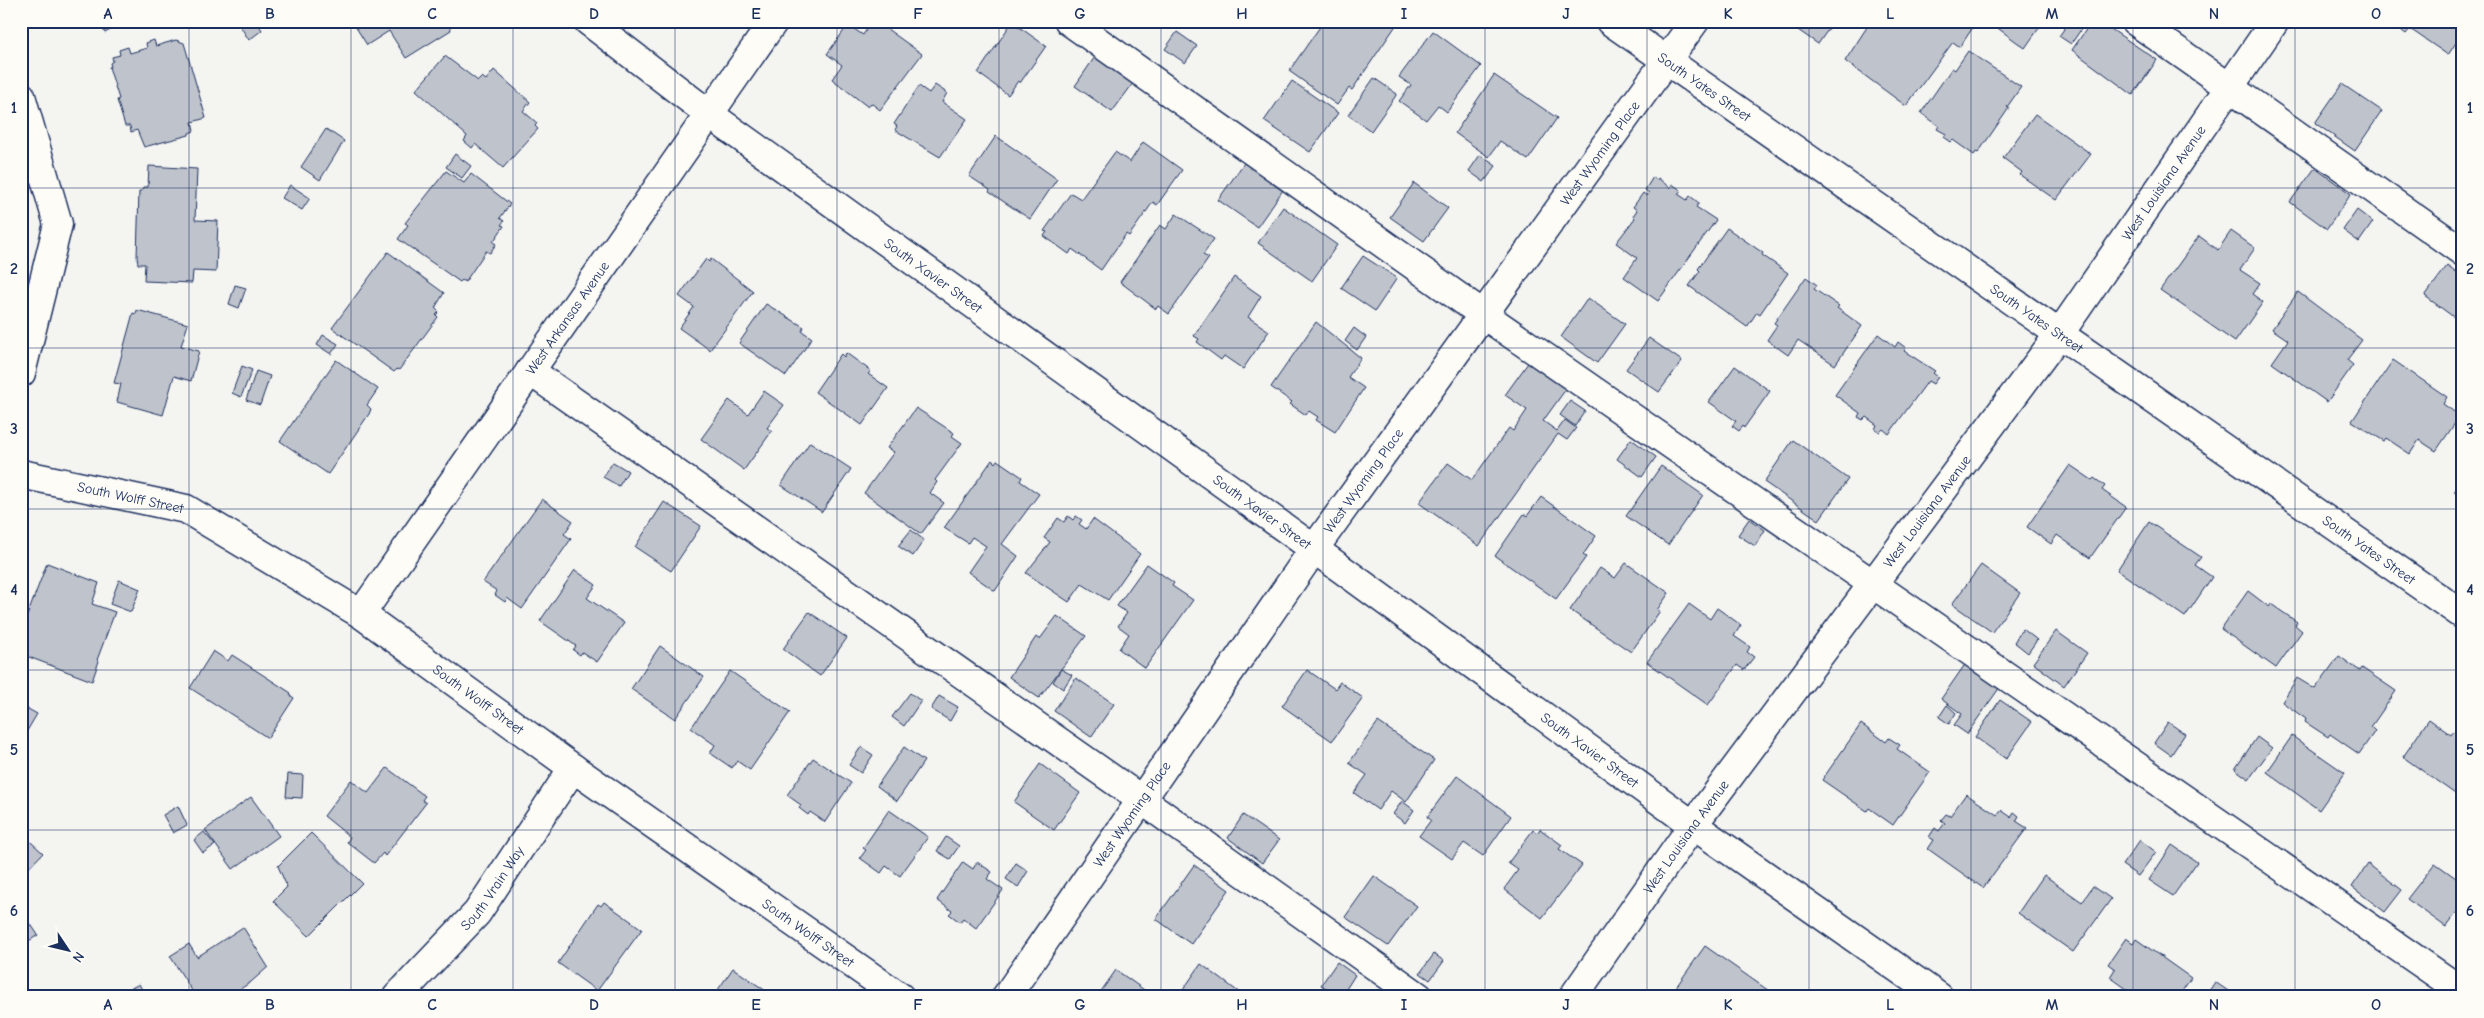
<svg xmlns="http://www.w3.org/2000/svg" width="2484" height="1018" font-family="'Comic Neue',sans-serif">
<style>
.building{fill:#bfc3cc;stroke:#1b2f5e}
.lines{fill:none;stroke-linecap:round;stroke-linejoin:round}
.minor-casing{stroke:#1b2f5e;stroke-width:31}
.minor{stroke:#fdfcf7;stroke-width:28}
.grid{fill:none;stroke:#1b2f5e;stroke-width:1;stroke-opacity:0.55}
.labels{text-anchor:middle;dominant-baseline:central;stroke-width:4;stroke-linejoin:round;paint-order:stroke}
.street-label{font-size:14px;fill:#1b2f5e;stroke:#fdfcf7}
.neatline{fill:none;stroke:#1b2f5e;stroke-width:2}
.grid-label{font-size:16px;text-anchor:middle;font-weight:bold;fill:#1b2f5e}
</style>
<rect width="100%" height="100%" fill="#f4f4f1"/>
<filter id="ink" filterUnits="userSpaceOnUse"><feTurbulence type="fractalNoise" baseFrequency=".02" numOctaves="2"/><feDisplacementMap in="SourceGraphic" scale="10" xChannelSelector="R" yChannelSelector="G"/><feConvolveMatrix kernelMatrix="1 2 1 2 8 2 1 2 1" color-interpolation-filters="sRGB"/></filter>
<g filter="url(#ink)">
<g class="building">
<polygon points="99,21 126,21 105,33"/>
<polygon points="237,21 256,21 262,30 249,40"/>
<polygon points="352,21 448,21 451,30 406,58 389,31 367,45"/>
<polygon points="872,21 876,21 922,54 880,110 871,103 868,107 832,79 842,65 827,54 848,25 863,35"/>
<polygon points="1324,21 1399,21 1352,90 1349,88 1337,105 1289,71"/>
<polygon points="1785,21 1834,21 1818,44"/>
<polygon points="1871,21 1977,21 1960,47 1953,42 1906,106 1845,61"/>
<polygon points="1988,21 2044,21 2025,48"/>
<polygon points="2070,21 2082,28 2071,44 2059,36"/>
<polygon points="2092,21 2099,21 2157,60 2133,95 2072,50"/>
<polygon points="2397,21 2463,21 2463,32 2448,55 2410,29 2406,34 2397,27 2400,23"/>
<polygon points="1012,22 1046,46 1020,83 1018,81 1008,95 978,73"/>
<polygon points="1433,31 1481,66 1447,112 1438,105 1426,120 1399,101 1411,85 1399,77"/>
<polygon points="1177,32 1197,46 1185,63 1165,49"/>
<polygon points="154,40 156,46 176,40 184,43 206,118 192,122 194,131 189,133 189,135 144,147 137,130 131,132 130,126 125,126 117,100 119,99 109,67 111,67 110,63 113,61 112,57 120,55 119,50 128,47 130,53 147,48 146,43"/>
<polygon points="1099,51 1137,78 1112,112 1075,86"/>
<polygon points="1968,51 2021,87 2007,107 2009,108 1978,153 1976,152 1974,155 1953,140 1951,142 1944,137 1946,134 1937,129 1939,126 1921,113 1952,68 1955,70"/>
<polygon points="445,56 478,81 482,77 486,80 494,70 530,102 523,111 537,123 535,126 538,129 503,168 475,144 472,148 464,141 467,136 416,90"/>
<polygon points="1494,75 1557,118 1528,160 1500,141 1489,157 1455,133"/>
<polygon points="1374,78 1397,94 1371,131 1348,115"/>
<polygon points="1292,81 1338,113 1310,152 1264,121"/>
<polygon points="2342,84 2382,111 2355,151 2315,123"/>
<polygon points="935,85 947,93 942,102 967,119 940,157 895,130 897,126 894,124 919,86 929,93"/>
<polygon points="2035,114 2091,154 2056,200 2020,175 2022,172 2003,158"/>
<polygon points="326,129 344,141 320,180 301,167"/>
<polygon points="996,136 1057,179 1030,219 989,192 990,190 969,176"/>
<polygon points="1143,142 1182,170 1157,205 1153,202 1129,236 1126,234 1101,270 1072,249 1069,254 1044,236 1047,232 1044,231 1071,193 1081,199 1115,152 1130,162"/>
<polygon points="455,154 471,166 462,178 446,167"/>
<polygon points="1480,155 1496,166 1484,182 1469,171"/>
<polygon points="1244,163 1283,190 1257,227 1218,200"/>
<polygon points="149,166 197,169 195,220 218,221 216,272 193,271 192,283 144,281 145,264 138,264 137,257 139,191 142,191 143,187 148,187"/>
<polygon points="2315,168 2351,194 2327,229 2290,202"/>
<polygon points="446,171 464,183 471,174 510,204 500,218 504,221 501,225 504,226 493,242 496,244 490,253 486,251 465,282 462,280 460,282 398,239 408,225 405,223"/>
<polygon points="1653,177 1657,180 1658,178 1670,188 1672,184 1681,190 1678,194 1687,200 1690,196 1699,203 1696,207 1716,220 1658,301 1624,277 1637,258 1616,243 1635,218 1633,216 1637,210 1633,207 1643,193 1647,196 1649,193 1645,190"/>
<polygon points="1414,183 1448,208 1424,241 1390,217"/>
<polygon points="290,185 310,198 302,210 282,198"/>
<polygon points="1283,207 1337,245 1312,281 1258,243"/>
<polygon points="2357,210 2373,222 2359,242 2343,230"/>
<polygon points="1176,214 1214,239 1203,255 1209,258 1169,314 1158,306 1156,309 1120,282 1160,225 1166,229"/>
<polygon points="1727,228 1763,253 1762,255 1788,273 1760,314 1757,312 1747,327 1689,286 1700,271 1698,269"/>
<polygon points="2231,231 2255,248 2240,270 2260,283 2252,294 2263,302 2235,342 2160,290 2199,236 2218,250"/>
<polygon points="388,252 444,293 435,308 439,312 436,315 438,317 399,370 397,369 394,372 332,328"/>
<polygon points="1363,256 1397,278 1375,311 1341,288"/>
<polygon points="706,259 709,262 711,259 753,291 710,350 679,328 694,307 679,296"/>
<polygon points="2447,266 2463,278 2463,307 2455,318 2425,296"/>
<polygon points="1234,277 1261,296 1248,317 1269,331 1243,369 1224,356 1221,360 1197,342 1199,339 1194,336"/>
<polygon points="1806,277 1817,285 1814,289 1839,306 1837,308 1862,326 1835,365 1798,340 1788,355 1767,340 1777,325 1774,323"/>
<polygon points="235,285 246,288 239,308 229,304"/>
<polygon points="2298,292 2362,340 2347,360 2353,365 2327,402 2272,363 2288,340 2272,329"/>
<polygon points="1588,298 1625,324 1597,363 1561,337"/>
<polygon points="766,304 804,327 802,331 812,338 786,376 739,343"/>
<polygon points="137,310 188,324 181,346 199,351 191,381 174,376 163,415 117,402 121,384 114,383 133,313 136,314"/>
<polygon points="1316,322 1361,358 1348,377 1364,388 1335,432 1316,420 1318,417 1309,411 1306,415 1290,404 1292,402 1271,387"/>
<polygon points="1354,328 1366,337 1357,350 1345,341"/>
<polygon points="1878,334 1895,347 1898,342 1906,348 1904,351 1935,371 1933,373 1938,377 1933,384 1928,381 1889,434 1883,429 1880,432 1875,429 1877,425 1866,417 1863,420 1858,417 1860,413 1835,395"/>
<polygon points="323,335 338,344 331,354 317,345"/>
<polygon points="1649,338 1682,361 1659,392 1626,369"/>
<polygon points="846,353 871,371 868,374 888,388 862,425 815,392 841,354 844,357"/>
<polygon points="1533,356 1571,382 1543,421 1557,431 1565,420 1576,428 1567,440 1558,434 1479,546 1419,503 1448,463 1472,480 1509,428 1513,431 1527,410 1505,395"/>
<polygon points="336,360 378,389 367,405 371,409 369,414 328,474 280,441"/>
<polygon points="2393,360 2447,397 2443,404 2460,416 2436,451 2419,440 2410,454 2386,438 2384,441 2352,421"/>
<polygon points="242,366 252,370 241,397 232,393"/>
<polygon points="1735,366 1770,391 1744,428 1743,426 1739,431 1732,426 1736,421 1709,402"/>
<polygon points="256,371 270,376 260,405 246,400"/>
<polygon points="764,391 784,405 767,428 772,431 744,470 701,439 729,400 748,414"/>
<polygon points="1570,401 1585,411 1575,426 1560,415"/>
<polygon points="916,408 954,433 952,436 962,443 935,480 937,482 930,493 944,503 921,534 864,493 894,452 887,448"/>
<polygon points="1631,439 1656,457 1642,477 1617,459"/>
<polygon points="1793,440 1848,479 1819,520 1764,482"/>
<polygon points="810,442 851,469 822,512 781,485"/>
<polygon points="992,460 995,463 997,460 1022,477 1020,481 1039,494 1002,544 1018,556 995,591 968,572 986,546 972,537 968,543 944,528"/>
<polygon points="613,462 628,471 619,486 603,477"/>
<polygon points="2070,465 2092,480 2094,478 2105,486 2102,490 2126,507 2090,558 2057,535 2051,544 2027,527"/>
<polygon points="1661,466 1703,495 1668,545 1626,516"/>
<polygon points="2463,478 2463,498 2454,492"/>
<polygon points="1541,497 1596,536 1583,555 1586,557 1556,599 1495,556 1524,514 1527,516"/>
<polygon points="542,499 573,521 564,534 571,539 522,609 507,598 505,602 495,595 497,591 483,582"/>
<polygon points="664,502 701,526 671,571 635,547"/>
<polygon points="1068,516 1073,520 1076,516 1082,520 1079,524 1086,529 1093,519 1140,554 1108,600 1082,584 1069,602 1026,573 1050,542 1044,538 1058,518 1064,522"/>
<polygon points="1749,519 1765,530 1755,546 1738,535"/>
<polygon points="2149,522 2201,557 2195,565 2212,577 2185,617 2117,570"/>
<polygon points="911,530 924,540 913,556 898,546"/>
<polygon points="47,563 99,583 92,604 115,612 97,660 99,661 92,681 21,654 26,634 21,632"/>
<polygon points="1626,563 1669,593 1657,610 1660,611 1631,652 1570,610 1600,568 1615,578"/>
<polygon points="1147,564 1174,583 1172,586 1193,600 1145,668 1119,649 1129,634 1118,626 1127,613 1117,606"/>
<polygon points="1981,565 2020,593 1992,632 1952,604"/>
<polygon points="575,570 596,585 587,598 624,623 597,662 582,652 580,655 573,650 576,646 540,621"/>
<polygon points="119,580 140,589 131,612 110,604"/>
<polygon points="2248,591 2269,607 2271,604 2297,622 2295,625 2302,631 2276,668 2221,629"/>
<polygon points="1689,604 1710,619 1717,608 1741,625 1734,636 1750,647 1747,652 1754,657 1744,670 1737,665 1708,705 1647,662"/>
<polygon points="809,612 847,638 820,676 783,649"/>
<polygon points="1057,616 1086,636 1039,698 1009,677 1036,637 1040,639"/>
<polygon points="2023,629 2037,640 2028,653 2014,642"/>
<polygon points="2056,631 2087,653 2064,686 2033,663"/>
<polygon points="660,646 704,677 675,719 631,689"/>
<polygon points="213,651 228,661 232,655 291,693 290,695 294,698 268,738 190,688"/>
<polygon points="2339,656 2360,671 2362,668 2396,691 2371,727 2375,731 2359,754 2330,734 2328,737 2305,722 2306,719 2282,702 2297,678 2315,689"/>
<polygon points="1966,663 2000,687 1967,734 1954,725 1962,714 1941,699"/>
<polygon points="1061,669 1072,675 1063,689 1053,682"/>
<polygon points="1307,670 1335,689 1340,682 1363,698 1332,741 1282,706"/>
<polygon points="730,671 790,712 750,770 737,761 732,768 710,753 715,745 691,728"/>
<polygon points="1076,678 1114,704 1091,737 1054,711"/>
<polygon points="910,693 921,701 904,726 892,717"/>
<polygon points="939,696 958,707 950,721 931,709"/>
<polygon points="2000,700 2032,722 2006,759 1975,737"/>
<polygon points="21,705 37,714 21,741"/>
<polygon points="1947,705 1956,713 1949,724 1939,717"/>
<polygon points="2429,719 2451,735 2454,731 2463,738 2463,790 2458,796 2403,757"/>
<polygon points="1378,722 1434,760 1406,802 1391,791 1378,810 1354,793 1367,775 1349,763"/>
<polygon points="2168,722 2185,734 2171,755 2154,743"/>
<polygon points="1861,724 1886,742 1889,738 1900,745 1897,749 1930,772 1893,825 1869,808 1867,811 1822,780"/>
<polygon points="2292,736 2345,773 2319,810 2267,772"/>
<polygon points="2257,737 2272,748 2249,779 2235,769"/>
<polygon points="861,747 873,755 861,773 849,765"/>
<polygon points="904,747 924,761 897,801 877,786"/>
<polygon points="813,758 851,783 825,822 810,812 808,815 799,808 801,805 787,795"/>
<polygon points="1040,764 1080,793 1054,830 1014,802"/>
<polygon points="387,768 425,796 422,800 426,803 385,856 383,853 374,863 347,842 350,837 324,816 351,780 368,793"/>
<polygon points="288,774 303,775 302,798 286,797"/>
<polygon points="1457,776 1511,816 1483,856 1464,843 1452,859 1419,836 1431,820 1427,817"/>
<polygon points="1966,794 1997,815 2001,810 2011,817 2014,812 2019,816 2016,821 2027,828 1983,888 1928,849 1934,840 1929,837 1935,828 1939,831 1945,823 1941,820 1946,814 1950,816"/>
<polygon points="251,797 279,836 233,869 205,830"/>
<polygon points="1402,801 1414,810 1405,823 1393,814"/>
<polygon points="178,806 187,825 173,833 163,815"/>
<polygon points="889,810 928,837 900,876 886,866 881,873 860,858 866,850 863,848"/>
<polygon points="1243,815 1279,840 1262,863 1228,838"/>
<polygon points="1540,829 1562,845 1559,849 1582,865 1542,918 1504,889 1518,870 1508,863 1533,830 1537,833"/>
<polygon points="204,832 215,845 203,853 194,840"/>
<polygon points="21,833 43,853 21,876"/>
<polygon points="311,833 362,883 309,936 273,901 287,887 278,866"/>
<polygon points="946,837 959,846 950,859 937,851"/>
<polygon points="2140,840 2156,852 2138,876 2122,865"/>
<polygon points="2172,845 2197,862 2173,896 2149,880"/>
<polygon points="963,862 973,869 977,862 992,872 987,879 1003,890 976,928 963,918 960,922 949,914 952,911 937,900"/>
<polygon points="1016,863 1028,871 1018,887 1006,879"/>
<polygon points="2435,863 2463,883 2463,904 2446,927 2407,899"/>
<polygon points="2368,864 2402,890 2385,912 2352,887"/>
<polygon points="1194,865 1229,890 1191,944 1156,919"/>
<polygon points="2044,875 2082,902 2093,886 2111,899 2073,952 2018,913"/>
<polygon points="1374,876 1417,906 1388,946 1345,917"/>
<polygon points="604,902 642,929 597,991 558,963 598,904 601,906"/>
<polygon points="30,923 38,935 21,946 21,928"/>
<polygon points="243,927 268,967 251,982 228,997 196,997 170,956 189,944 197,957"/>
<polygon points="2126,938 2133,943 2136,939 2191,978 2178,997 2138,997 2110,977 2115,969 2108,964"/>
<polygon points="1705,946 1772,993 1770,997 1669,997"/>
<polygon points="1434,954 1444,961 1430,980 1420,973"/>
<polygon points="1337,962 1355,975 1341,997 1321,985"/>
<polygon points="1201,964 1244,996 1243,997 1178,997"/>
<polygon points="733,968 773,996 774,997 713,997"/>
<polygon points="1116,970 1154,997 1097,997"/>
<polygon points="2215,982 2237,997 2205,997"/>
<polygon points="139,984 146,997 115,997"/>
</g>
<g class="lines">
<g class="minor-casing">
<g id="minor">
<path id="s1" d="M588,21L709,114L1314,549L1693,825L1939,997"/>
<polyline points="1069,21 1484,315 2463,992"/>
<path id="s2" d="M1610,21L2463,615"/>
<polyline points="2135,21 2463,252"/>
<polyline points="21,96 58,224 21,373"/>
<polyline points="530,371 1142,800 1419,997"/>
<path id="s3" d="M21,474L186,509L361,614L573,768L900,997"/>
<path id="s4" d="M361,614L774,21"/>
<path id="s5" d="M397,997L477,913L573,768"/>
<path id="s6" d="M1006,997L1314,549L1695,21"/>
<path id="s7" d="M1573,997L1693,825L2060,333L2275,21"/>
</g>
</g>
<use href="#minor" class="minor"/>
</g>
</g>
<path class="grid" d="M189,21V997M351,21V997M513,21V997M675,21V997M837,21V997M999,21V997M1161,21V997M1323,21V997M1485,21V997M1647,21V997M1809,21V997M1971,21V997M2133,21V997M2295,21V997M21,188H2463M21,348H2463M21,509H2463M21,670H2463M21,830H2463"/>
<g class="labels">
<g class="street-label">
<text stroke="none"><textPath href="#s2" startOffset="115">South Yates Street</textPath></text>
<text stroke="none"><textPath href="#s6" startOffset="1032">West Wyoming Place</textPath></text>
<text stroke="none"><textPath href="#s7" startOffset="1006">West Louisiana Avenue</textPath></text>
<text stroke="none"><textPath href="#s1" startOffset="429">South Xavier Street</textPath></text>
<text stroke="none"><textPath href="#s2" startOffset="520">South Yates Street</textPath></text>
<text stroke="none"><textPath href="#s4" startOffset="361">West Arkansas Avenue</textPath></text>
<text stroke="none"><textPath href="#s6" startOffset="628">West Wyoming Place</textPath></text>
<text stroke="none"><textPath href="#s3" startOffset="112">South Wolff Street</textPath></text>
<text stroke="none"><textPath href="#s1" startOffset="834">South Xavier Street</textPath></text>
<text stroke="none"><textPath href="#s7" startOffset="601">West Louisiana Avenue</textPath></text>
<text stroke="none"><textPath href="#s2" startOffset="925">South Yates Street</textPath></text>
<text stroke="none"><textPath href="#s3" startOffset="518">South Wolff Street</textPath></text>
<text stroke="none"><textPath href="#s1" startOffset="1239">South Xavier Street</textPath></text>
<text stroke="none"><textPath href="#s6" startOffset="222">West Wyoming Place</textPath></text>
<text stroke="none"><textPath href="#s7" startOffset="196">West Louisiana Avenue</textPath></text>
<text stroke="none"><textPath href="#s5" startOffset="145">South Vrain Way</textPath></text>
<text stroke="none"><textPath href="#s3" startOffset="922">South Wolff Street</textPath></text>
</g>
</g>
<rect width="2484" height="1018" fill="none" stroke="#fdfcf7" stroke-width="55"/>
<g transform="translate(68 950) rotate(125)" stroke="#fdfcf7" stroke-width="4" paint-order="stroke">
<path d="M0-4L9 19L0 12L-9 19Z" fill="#1b2f5e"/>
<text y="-8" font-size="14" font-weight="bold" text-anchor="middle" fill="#1b2f5e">N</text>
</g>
<rect x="28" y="28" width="2428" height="962" class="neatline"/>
<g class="grid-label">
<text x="108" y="19">A</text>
<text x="270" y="19">B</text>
<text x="432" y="19">C</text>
<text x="594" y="19">D</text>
<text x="756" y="19">E</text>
<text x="918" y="19">F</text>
<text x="1080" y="19">G</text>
<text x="1242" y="19">H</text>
<text x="1404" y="19">I</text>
<text x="1566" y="19">J</text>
<text x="1728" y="19">K</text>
<text x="1890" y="19">L</text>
<text x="2052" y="19">M</text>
<text x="2214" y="19">N</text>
<text x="2376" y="19">O</text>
<text x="14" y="113">1</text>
<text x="2470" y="113">1</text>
<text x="14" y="274">2</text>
<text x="2470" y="274">2</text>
<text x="14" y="434">3</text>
<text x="2470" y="434">3</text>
<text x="14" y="595">4</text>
<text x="2470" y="595">4</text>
<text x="14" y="755">5</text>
<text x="2470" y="755">5</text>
<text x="14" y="916">6</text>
<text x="2470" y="916">6</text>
<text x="108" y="1010">A</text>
<text x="270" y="1010">B</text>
<text x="432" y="1010">C</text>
<text x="594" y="1010">D</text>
<text x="756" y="1010">E</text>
<text x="918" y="1010">F</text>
<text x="1080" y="1010">G</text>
<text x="1242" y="1010">H</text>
<text x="1404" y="1010">I</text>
<text x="1566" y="1010">J</text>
<text x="1728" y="1010">K</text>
<text x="1890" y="1010">L</text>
<text x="2052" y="1010">M</text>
<text x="2214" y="1010">N</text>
<text x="2376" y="1010">O</text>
</g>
</svg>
